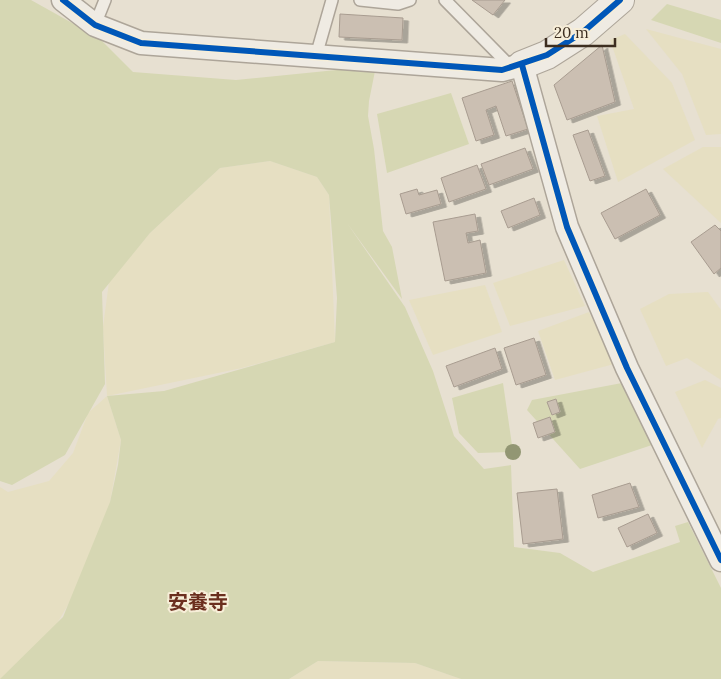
<svg xmlns="http://www.w3.org/2000/svg" width="721" height="679" font-family="Lora,'Noto Sans JP',serif">
<style>
.farmland{fill:#e6dfc2}
.green{fill:#d6d7b3}
.building{fill:#cbbfb2;stroke:#a89c90;filter:url(#shadow)}
.lines{fill:none;stroke-linecap:round;stroke-linejoin:round}
.service-casing{stroke:#ada599;stroke-width:14}
.minor-casing{stroke:#ada599;stroke-width:25}
.tertiary-casing{stroke:#ada599;stroke-width:30}
.service{stroke:#efebe3;stroke-width:11}
.minor{stroke:#efebe3;stroke-width:22}
.tertiary{stroke:#efebe3;stroke-width:28}
.cycleway-casing{stroke:#f7eed8;stroke-width:9}
.cycleway{stroke:#0057b8;stroke-width:6}
.tree{fill:#929673}
.labels{text-anchor:middle;dominant-baseline:central;stroke-width:4;stroke-linejoin:round;paint-order:stroke}
.quarter-label{font-size:20px;font-weight:bold;fill:#6b2e1e;stroke:#f7eed8}
</style>
<defs>
<filter id="shadow"><feDropShadow dx="5.5" dy="3" stdDeviation="0" flood-color="#0004"/></filter>
</defs>
<rect width="100%" height="100%" fill="#e7e0d1"/>
<g class="farmland">
<polygon points="646,29 721,49 721,134 706,135 682,74"/>
<polygon points="625,34 672,83 695,140 618,182 597,116 634,109 610,40"/>
<polygon points="703,147 721,147 721,223 663,169"/>
<polygon points="270,161 317,177 329,195 335,342 242,368 107,396 121,440 110,502 109,535 55,627 3,679 0,679 0,487 8,492 49,481 73,453 88,413 107,396 103,327 109,282 150,233 220,168"/>
<polygon points="564,260 585,306 510,326 493,283"/>
<polygon points="485,285 502,332 433,355 409,300"/>
<polygon points="708,292 721,310 721,380 687,358 666,366 640,309 669,294"/>
<polygon points="589,312 614,364 555,380 538,331"/>
<polygon points="705,380 721,388 721,418 718,419 702,448 675,392"/>
<polygon points="318,661 415,663 461,679 289,679"/>
</g>
<g class="green">
<polygon points="0,0 31,0 99,38 133,72 236,80 376,66 369,101 368,116 374,149 383,231 392,247 402,299 347,223 405,307 433,371 454,436 484,469 511,465 514,547 560,553 593,572 680,542 675,526 688,522 721,588 721,679 461,679 415,663 318,661 289,679 0,679 63,617 110,502 118,465 121,440 107,396 164,391 335,342 337,298 329,195 317,177 270,161 220,168 150,233 102,292 105,384 65,455 12,485 0,481"/>
<polygon points="667,4 721,20 721,43 651,20"/>
<polygon points="451,93 469,144 387,173 377,114"/>
<polygon points="503,383 513,452 478,453 459,433 452,398"/>
<polygon points="622,383 655,444 580,469 527,410 532,400"/>
</g>
<g class="building">
<polygon points="472,0 505,0 493,15"/>
<polygon points="340,14 403,18 402,40 339,37"/>
<polygon points="602,45 615,102 567,120 554,85"/>
<polygon points="512,81 528,129 506,136 496,106 486,110 494,135 476,141 462,98"/>
<polygon points="588,130 605,176 590,181 573,135"/>
<polygon points="525,148 533,169 489,185 481,164"/>
<polygon points="477,165 486,189 449,202 441,178"/>
<polygon points="417,189 419,195 437,190 441,204 406,214 400,194"/>
<polygon points="646,189 660,215 615,239 601,213"/>
<polygon points="534,198 540,215 508,228 501,211"/>
<polygon points="475,214 478,231 466,233 468,243 480,240 486,273 445,281 433,222"/>
<polygon points="715,225 721,231 721,268 714,274 691,242"/>
<polygon points="534,338 546,375 516,385 504,348"/>
<polygon points="495,348 502,369 454,387 446,366"/>
<polygon points="556,399 560,412 552,415 547,402"/>
<polygon points="550,417 555,432 538,438 533,423"/>
<polygon points="630,483 639,507 598,518 592,495"/>
<polygon points="557,489 563,539 523,544 517,493"/>
<polygon points="648,514 657,533 627,547 618,528"/>
</g>
<g class="lines">
<g class="service-casing">
<g id="service">
<polyline points="360,0 398,4 410,0"/>
<polyline points="445,0 511,67"/>
<polyline points="95,25 105,0"/>
<polyline points="316,56 332,0"/>
</g>
</g>
<g class="minor-casing">
<polyline id="minor" points="63,0 95,25 141,43 502,70 522,65 567,227 627,368 721,560"/>
</g>
<g class="tertiary-casing">
<polyline id="tertiary" points="522,65 547,55 583,32 620,0"/>
</g>
<use href="#service" class="service"/>
<use href="#minor" class="minor"/>
<use href="#tertiary" class="tertiary"/>
<g class="cycleway-casing">
<g id="cycleway">
<polyline points="63,0 95,25 141,43 502,70 547,55 583,32 620,0"/>
<polyline points="522,65 567,227 627,368 721,560"/>
</g>
</g>
<use href="#cycleway" class="cycleway"/>
</g>
<circle class="tree" cx="513" cy="452" r="8"/>
<g class="labels">
<g class="quarter-label">
<text x="198" y="601">安養寺</text>
</g>
</g>
<path d="M546 38v8h69v-8" fill="none" stroke="#3d2e20" stroke-width="2.5"/>
<text x="554" y="38" font-size="15" fill="#3d2e20" stroke="#f7eed8" stroke-width="4" paint-order="stroke">20 m</text>
</svg>
